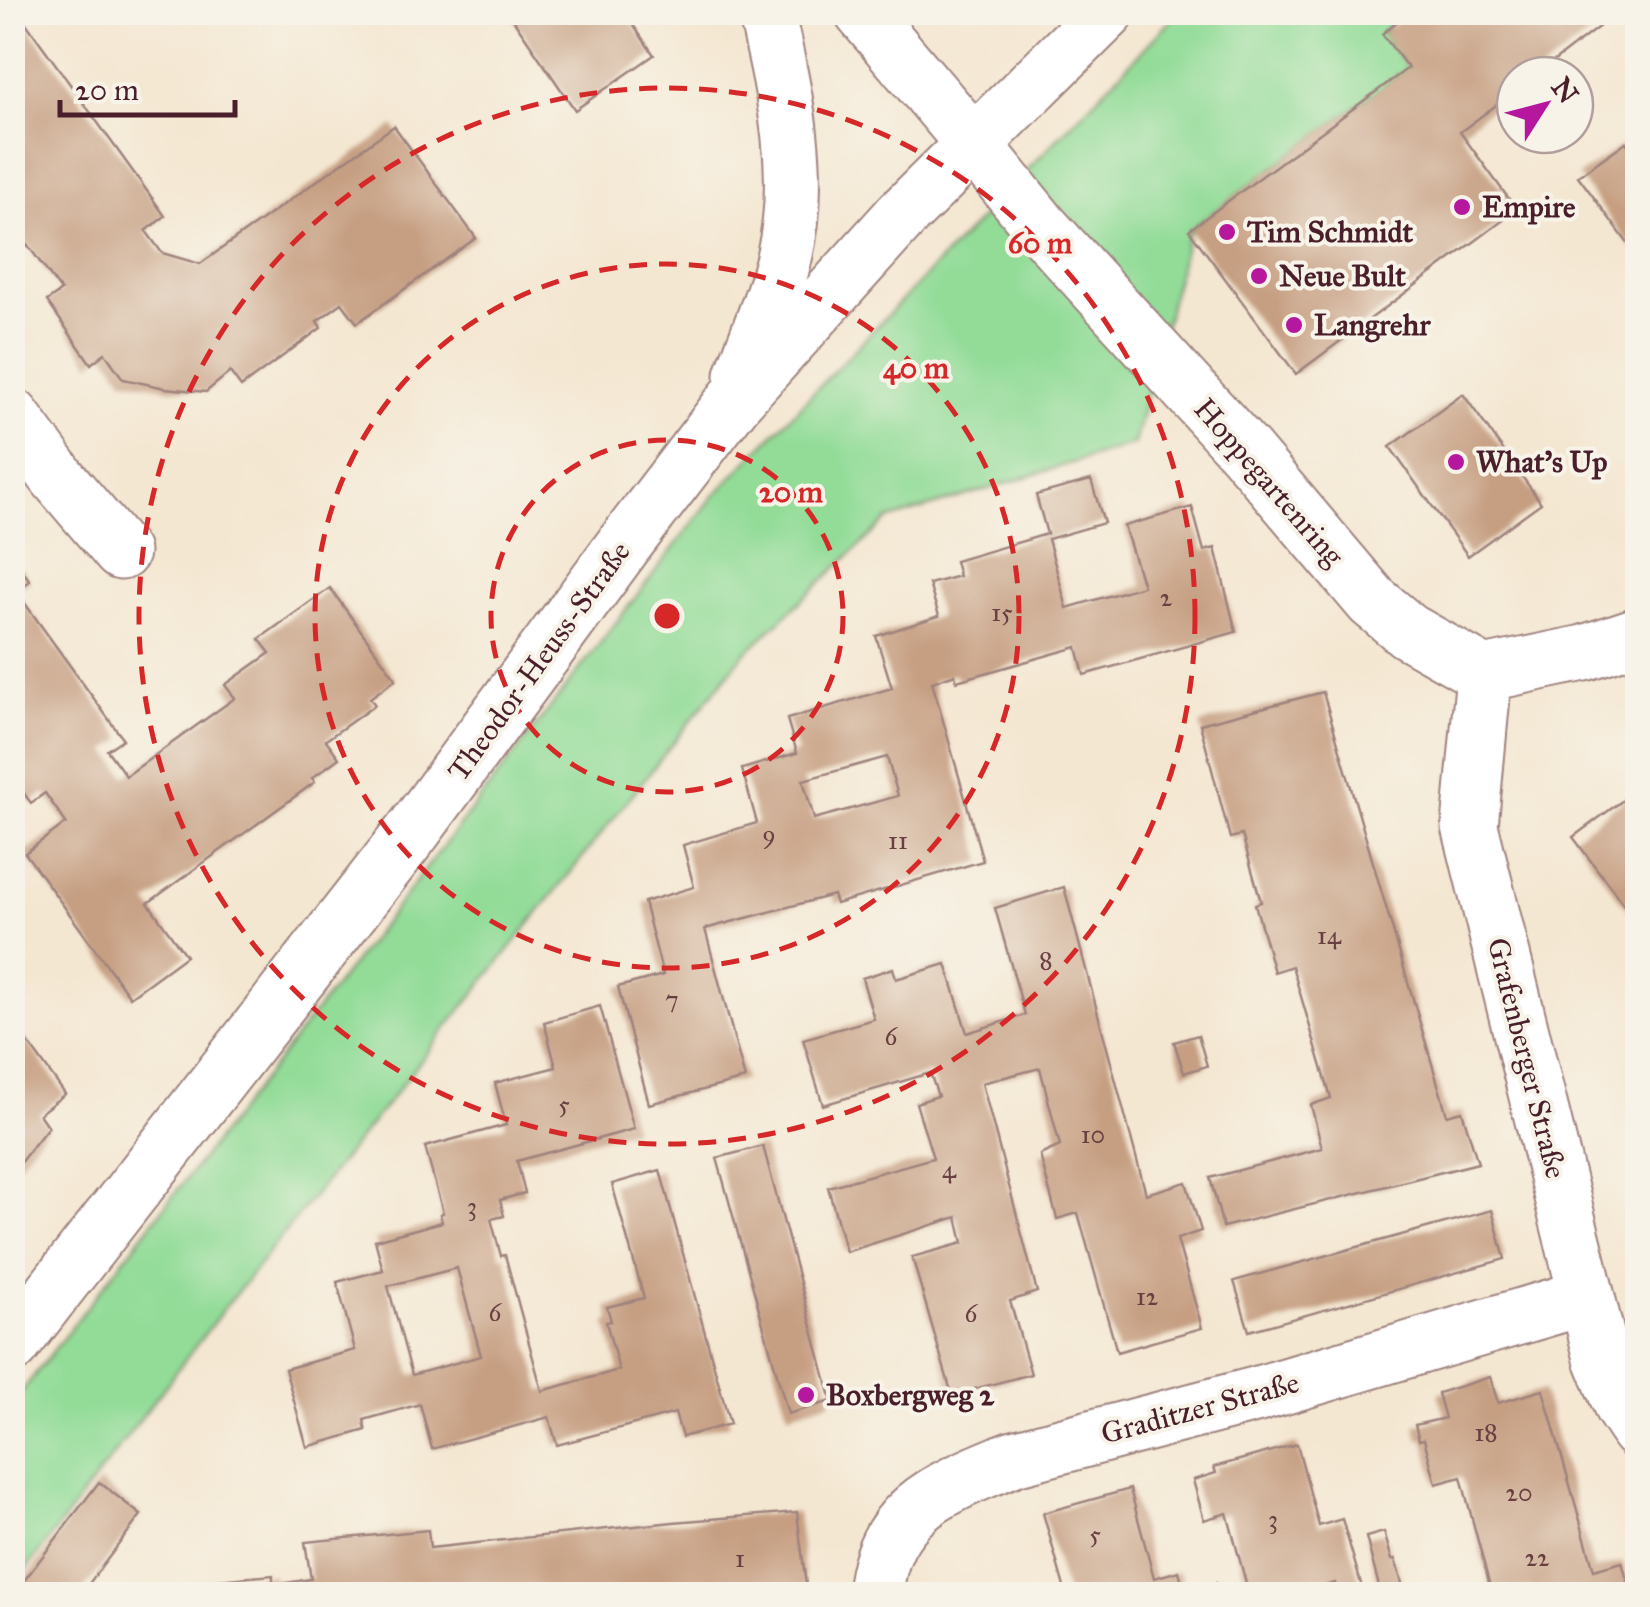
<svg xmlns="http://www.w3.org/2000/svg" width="1650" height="1607" font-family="'IM FELL Great Primer',serif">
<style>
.green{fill:#92dc98;stroke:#6e7e62;stroke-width:2.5}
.building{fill:#c69f82;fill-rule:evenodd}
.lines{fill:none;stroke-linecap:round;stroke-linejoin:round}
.street-casing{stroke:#9f837e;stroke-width:59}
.secondary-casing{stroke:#9f837e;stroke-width:59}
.street{stroke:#fff;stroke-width:55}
.secondary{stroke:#fff;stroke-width:55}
.ring{fill:none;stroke:#d62828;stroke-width:5;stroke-dasharray:18 12}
.poi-dot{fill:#b5179e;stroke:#f7f3e8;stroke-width:4}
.labels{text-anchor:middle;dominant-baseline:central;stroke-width:8;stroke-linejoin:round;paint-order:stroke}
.number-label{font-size:25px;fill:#693f41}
.poi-label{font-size:30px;font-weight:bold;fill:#4a1f2b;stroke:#f7f3e8;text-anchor:start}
.street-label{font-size:30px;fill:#4a1f2b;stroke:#f7f3e8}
.centre{fill:#d62828;stroke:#f7f3e8;stroke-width:5}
.ring-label{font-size:30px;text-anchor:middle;font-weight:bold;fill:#d62828;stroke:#f7f3e8;stroke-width:8;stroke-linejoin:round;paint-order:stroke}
</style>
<rect width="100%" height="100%" fill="#f7f3e8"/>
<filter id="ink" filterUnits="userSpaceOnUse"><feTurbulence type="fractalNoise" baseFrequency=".01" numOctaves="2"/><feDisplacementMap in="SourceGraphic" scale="20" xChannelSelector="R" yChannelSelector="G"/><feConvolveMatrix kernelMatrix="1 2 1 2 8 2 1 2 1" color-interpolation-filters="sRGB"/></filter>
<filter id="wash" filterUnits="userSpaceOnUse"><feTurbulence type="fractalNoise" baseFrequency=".0048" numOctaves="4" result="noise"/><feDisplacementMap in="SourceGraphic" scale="40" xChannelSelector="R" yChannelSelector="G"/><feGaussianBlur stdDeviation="2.25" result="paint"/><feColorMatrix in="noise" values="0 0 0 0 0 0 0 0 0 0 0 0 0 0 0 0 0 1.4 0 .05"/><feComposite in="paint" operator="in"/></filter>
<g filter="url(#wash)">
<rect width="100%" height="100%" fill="#f4e7d2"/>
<polygon class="green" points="1178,13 1398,13 1382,34 1408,68 1189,230 1134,444 887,520 743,655 222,1311 13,1587 13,1403 713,497"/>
<g id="blocks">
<g class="building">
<polygon points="12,12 18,12 165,216 146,231 162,253 200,264 394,126 476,238 357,323 342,303 317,321 321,328 241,387 230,372 206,392 165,388 123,379 105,353 91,364 47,301 61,291 27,244 18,251 12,244"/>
<polygon points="508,12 624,12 654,55 575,110"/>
<polygon points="1408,12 1618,12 1536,75 1515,75 1515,91 1460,132 1517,210 1296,374 1189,230 1408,68 1382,34"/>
<polygon points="1626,142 1638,158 1638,257 1578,176"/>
<polygon points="1463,394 1541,503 1468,556 1390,447"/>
<path d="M1091,480L1104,523L1048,539L1067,608L1143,586L1124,526L1192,507L1204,551L1215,548L1236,632L1084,675L1077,647L957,681L955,674L932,682L983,861L836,904L833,895L705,929L745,1079L649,1104L618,987L663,975L644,902L694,887L683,845L757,823L742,769L797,753L787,719L892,688L876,636L939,616L929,584L959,576L955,561L1047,534L1036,495ZM887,757L898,796L814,819L803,780Z"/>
<polygon points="12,555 30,581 16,591 123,739 107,750 126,776 235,698 225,685 270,653 259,639 330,588 396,679 370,698 375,705 326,740 339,758 312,778 315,782 148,903 186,956 130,997 25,853 66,823 45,793 31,803 12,777"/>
<polygon points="1323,692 1447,1115 1462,1111 1478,1163 1223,1227 1210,1178 1322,1148 1311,1105 1331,1098 1292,966 1274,972 1255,904 1261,902 1242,835 1230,838 1200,724"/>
<polygon points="1638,789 1638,924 1573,837"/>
<polygon points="1064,887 1146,1194 1186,1182 1201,1231 1177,1239 1202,1328 1117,1352 1078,1213 1057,1219 1040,1155 1060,1146 1040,1068 982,1083 1037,1292 1010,1301 1031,1374 952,1395 912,1257 963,1243 957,1217 846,1252 828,1187 933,1158 916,1103 938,1096 930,1073 823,1105 803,1039 874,1019 862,978 893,968 896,979 946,964 967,1033 1025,1015 995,908"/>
<path d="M600,1006L634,1129L517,1161L525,1193L500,1200L504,1216L491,1219L501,1256L505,1255L542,1391L619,1370L606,1322L611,1321L607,1307L644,1298L612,1184L660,1170L730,1424L682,1437L675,1413L557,1445L549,1417L432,1449L420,1404L364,1420L366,1430L307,1447L285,1369L355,1350L337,1282L383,1270L375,1240L442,1222L440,1214L443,1213L425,1147L506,1125L495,1083L556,1067L544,1022ZM457,1268L481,1356L412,1375L388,1286Z"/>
<polygon points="12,1020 65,1094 39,1114 48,1127 12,1173"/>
<polygon points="1198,1035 1207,1066 1184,1073 1174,1042"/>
<polygon points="763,1146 832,1401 788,1414 717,1158"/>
<polygon points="1492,1210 1505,1259 1249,1331 1234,1281"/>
<polygon points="1490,1377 1498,1403 1543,1390 1594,1570 1622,1562 1631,1594 1532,1594 1530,1588 1506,1594 1492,1594 1461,1477 1436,1484 1424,1439 1419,1440 1415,1425 1445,1418 1438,1393"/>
<polygon points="1297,1444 1319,1526 1342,1519 1364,1594 1338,1594 1335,1583 1294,1594 1249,1594 1227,1513 1204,1520 1193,1480 1216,1473 1214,1467"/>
<polygon points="99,1482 141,1515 81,1594 14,1594"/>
<polygon points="1130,1489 1154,1578 1179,1571 1185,1593 1216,1583 1220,1594 1066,1594 1043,1513"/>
<polygon points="797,1512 807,1594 197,1594 196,1582 273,1575 273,1585 311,1579 305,1542 428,1530 430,1548 673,1522"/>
<polygon points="1384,1532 1392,1560 1395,1559 1405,1594 1381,1594 1366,1537"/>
</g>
</g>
</g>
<g filter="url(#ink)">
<use href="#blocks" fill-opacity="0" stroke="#9f837e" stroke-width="2.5"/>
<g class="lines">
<g class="street-casing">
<g id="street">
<polyline points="862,12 973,143 1041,227 1245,451 1372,601 1408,631 1484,674 1584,653 1638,635"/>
<polyline points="12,416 58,478 121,552"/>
<polyline points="1484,674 1470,826 1602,1358 1622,1407 1638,1431"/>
<path d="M875,1594C883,1507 943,1488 1014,1458L1255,1395L1586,1297"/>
</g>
</g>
<g class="secondary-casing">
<g id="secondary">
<path d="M743,375C757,337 775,296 784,258C804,177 785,92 766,12"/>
<polyline points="12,1345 414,830 623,546 734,401 903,214 1107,12"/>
</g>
</g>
<use href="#street" class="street"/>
<use href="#secondary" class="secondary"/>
</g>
</g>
<g class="ring">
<circle cx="667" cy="616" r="176"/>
<circle cx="667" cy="616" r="352"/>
<circle cx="667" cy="616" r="528"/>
</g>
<g class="poi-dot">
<circle cx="1462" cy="207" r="10"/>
<circle cx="1227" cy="232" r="10"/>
<circle cx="1259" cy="276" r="10"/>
<circle cx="1294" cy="325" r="10"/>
<circle cx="1456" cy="462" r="10"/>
<circle cx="806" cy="1395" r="10"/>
</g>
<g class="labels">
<g class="number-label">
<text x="1166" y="597">2</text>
<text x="1002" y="612">15</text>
<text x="769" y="834">9</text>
<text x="898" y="840">11</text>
<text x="1329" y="935">14</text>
<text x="1046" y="960">8</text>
<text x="672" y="999">7</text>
<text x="891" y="1036">6</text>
<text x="564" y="1104">5</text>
<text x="1093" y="1134">10</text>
<text x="949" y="1169">4</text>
<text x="472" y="1206">3</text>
<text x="1147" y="1296">12</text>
<text x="495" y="1312">6</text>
<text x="971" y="1313">6</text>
<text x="1486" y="1432">18</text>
<text x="1519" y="1492">20</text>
<text x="1273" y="1519">3</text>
<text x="1095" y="1534">5</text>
<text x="1537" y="1557">22</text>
<text x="740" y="1558">1</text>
</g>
<g class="poi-label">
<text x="1482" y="207">Empire</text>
<text x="1247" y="232">Tim Schmidt</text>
<text x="1279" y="276">Neue Bult</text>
<text x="1314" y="325">Langrehr</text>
<text x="1476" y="462">What's Up</text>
<text x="826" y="1395">Boxbergweg 2</text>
</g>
<g class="street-label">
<text transform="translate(1269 482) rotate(49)">Hoppegartenring</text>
<text transform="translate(539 661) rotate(-54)">Theodor-Heuss-Straße</text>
<text transform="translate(1527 1058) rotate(76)">Grafenberger Straße</text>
<text transform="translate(1200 1408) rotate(-15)">Graditzer Straße</text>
</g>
</g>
<circle cx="667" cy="616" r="15" class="centre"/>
<g class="ring-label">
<text x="1040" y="253">60 m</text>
<text x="916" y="378">40 m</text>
<text x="791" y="502">20 m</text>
</g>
<rect width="1650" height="1607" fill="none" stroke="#f7f3e8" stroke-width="50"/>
<g transform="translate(1545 105) rotate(54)"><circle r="48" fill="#f7f3e8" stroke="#b29e9c" stroke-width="2.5"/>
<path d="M0-8L18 38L0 25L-18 38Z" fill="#b5179e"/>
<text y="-15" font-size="28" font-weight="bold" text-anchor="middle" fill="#4a1f2b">N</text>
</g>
<path d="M60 100v15h175v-15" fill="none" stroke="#4a1f2b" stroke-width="5"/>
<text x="75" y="100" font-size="30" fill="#4a1f2b" stroke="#f7f3e8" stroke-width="8" paint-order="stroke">20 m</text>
</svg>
